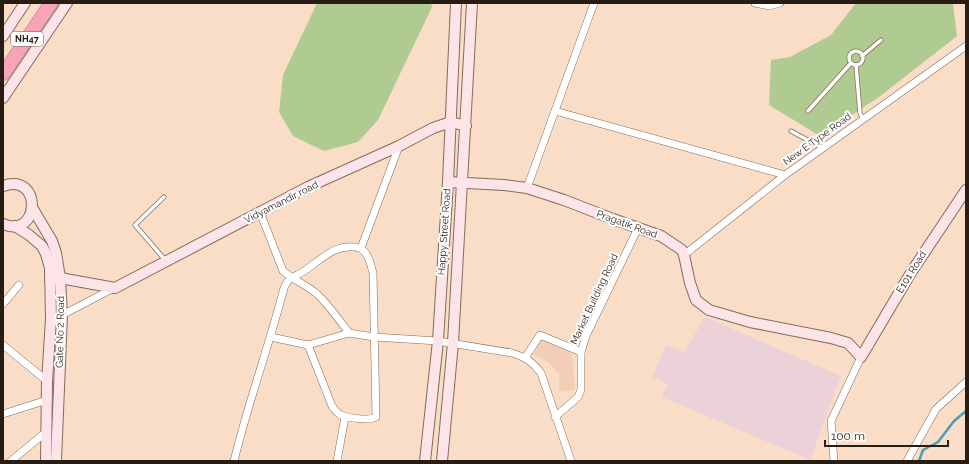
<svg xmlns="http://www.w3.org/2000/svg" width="969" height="464" font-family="Raleway,sans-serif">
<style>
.built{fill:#f2ceb4}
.education{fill:#ebd2d9}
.green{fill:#afcb92}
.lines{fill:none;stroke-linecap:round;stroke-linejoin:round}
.stream{stroke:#4a9db2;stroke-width:2.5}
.lane-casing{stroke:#856b58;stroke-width:5}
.street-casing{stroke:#856b58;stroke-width:8}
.secondary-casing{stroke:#856b58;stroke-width:12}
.highway-casing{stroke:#ae757e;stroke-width:14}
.lane{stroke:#fff;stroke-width:3.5}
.street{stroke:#fff;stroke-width:7}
.secondary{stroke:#fde4e9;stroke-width:10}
.highway{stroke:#f7a4b6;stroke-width:13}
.labels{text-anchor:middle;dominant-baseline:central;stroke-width:4;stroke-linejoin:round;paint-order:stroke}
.shield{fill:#fff;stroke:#68615b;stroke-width:1}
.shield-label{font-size:9px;font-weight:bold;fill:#271d15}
.street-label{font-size:10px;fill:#271d15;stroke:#fff}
</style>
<rect width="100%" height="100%" fill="#faddc7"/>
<polygon class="built" points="541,339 572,354 575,390 559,392 559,374 549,363 534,355"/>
<polygon class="education" points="705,317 841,376 810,460 662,397 668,384 652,377 666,345 684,352"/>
<g class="green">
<polygon points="317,3 431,3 432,7 378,120 358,142 324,151 293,136 279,112 283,75"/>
<polygon points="856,3 953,4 957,36 879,97 820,136 769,105 771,60 790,57 831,35"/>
</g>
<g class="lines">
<polyline class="stream" points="919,461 923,450 938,442 954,421 966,411"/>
<g class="lane-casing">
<g id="lane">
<circle cx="856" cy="58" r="7"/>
<polyline points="862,56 881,40"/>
<polyline points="856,65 860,113 863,119"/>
<polyline points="808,111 851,63"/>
<polyline points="791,131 822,148"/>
<polyline points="164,197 135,225 166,261"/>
</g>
</g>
<g class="street-casing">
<g id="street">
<polyline points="755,3 769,6 780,3"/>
<polyline points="555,111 785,175"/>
<polyline points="527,188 594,3"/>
<path d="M260,212L283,271C294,280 306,285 317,294C329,305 339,320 349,333"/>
<polyline points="361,248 399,146"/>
<polyline points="684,255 785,175 966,46"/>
<polyline points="3,304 19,285"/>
<polyline points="51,324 62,315 114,288"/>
<path d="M271,337L308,345L349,333L374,337L438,341L512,353C525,357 533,362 541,373L571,461"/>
<polyline points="3,345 47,381"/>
<polyline points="525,358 540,335 581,352"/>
<polyline points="3,414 47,400"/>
<polyline points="555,417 578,397 581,390 581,352 586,336 638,228"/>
<polyline points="11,461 46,432"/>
<path d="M234,461C248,403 269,346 284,288C288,277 295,277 304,271C321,260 334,244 356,247C357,248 361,248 361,249C369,253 371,266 373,273L376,417C370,421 347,418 341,415C337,413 334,409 332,406L308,345"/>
<polyline points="337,461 345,417"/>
<polyline points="834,461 831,421 861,357"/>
<polyline points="907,461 936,409 966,382"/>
</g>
</g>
<g class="secondary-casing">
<g id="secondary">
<polyline points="3,36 25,3"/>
<polyline points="3,98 67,3"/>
<polyline points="448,182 504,185 527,188 564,200 613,219 661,236 682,250 684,255 690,283 696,300 709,310 750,322 831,338 848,343 861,357 912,271 966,190"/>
<path d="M3,186C43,172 40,240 3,224"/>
<polyline points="33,209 52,241 56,253 60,278 62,315 56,461"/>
<polyline points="15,226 29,235 42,246 46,254 50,268 51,319 47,381 46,461"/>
<polyline points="50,280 60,278 115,288 308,187 399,146 433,128 451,122 466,126"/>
<polyline points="425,461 438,341 448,182 456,3"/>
<polyline points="442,461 453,343 472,3"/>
</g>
</g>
<g class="highway-casing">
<polyline id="highway" points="3,74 51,3"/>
</g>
<use href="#lane" class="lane"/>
<use href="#street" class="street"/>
<use href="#secondary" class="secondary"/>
<use href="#highway" class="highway"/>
</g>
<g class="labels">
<rect class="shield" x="11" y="32" width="32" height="14" rx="3"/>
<g class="shield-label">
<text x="27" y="39">NH47</text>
</g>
<g class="street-label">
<text transform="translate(817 139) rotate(-36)">New E Type Road</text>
<text transform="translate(281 202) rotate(-27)">Vidyamandir road</text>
<text transform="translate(627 224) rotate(20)">Pragatik Road</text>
<text transform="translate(444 232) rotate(-86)">Happy Street Road</text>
<text transform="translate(911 272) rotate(-58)">E101 Road</text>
<text transform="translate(594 299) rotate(-65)">Market Building Road</text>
<text transform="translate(60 332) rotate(-89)">Gate No 2 Road</text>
</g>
</g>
<rect width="969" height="464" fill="none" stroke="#271d15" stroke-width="8"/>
<path d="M825 440v6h123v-6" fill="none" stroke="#271d15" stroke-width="2"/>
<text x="831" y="440" font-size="12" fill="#271d15" stroke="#ffffff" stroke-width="3" paint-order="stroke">100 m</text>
</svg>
